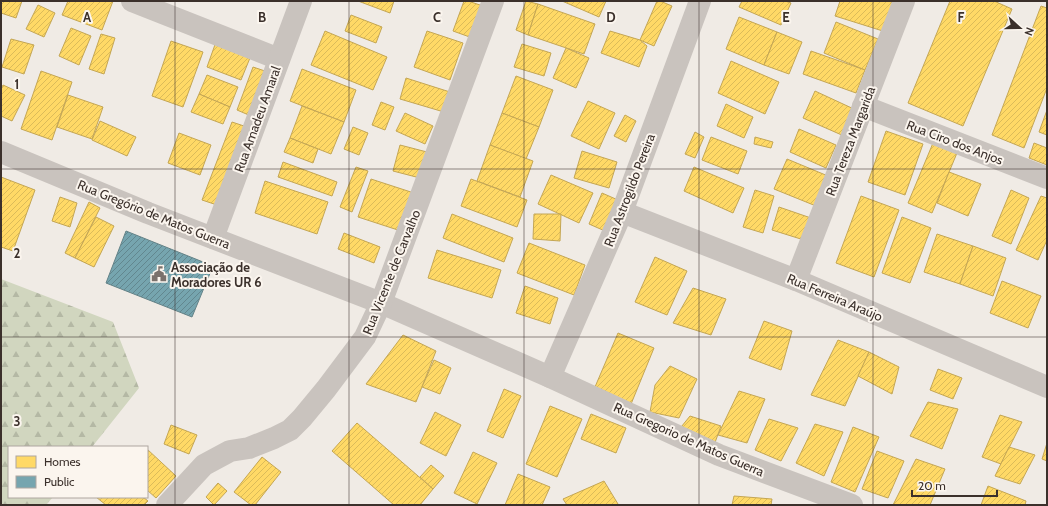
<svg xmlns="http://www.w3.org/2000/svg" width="1048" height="506" font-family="Cabin,sans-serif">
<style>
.forest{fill:url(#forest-firs)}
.homes{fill:url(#homes-hatch);stroke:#c4a654}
.public{fill:url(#public-hatch);stroke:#648287}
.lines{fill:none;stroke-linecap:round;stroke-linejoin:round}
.street{stroke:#c9c3be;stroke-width:22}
.grid{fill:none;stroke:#3b302b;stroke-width:1;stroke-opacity:0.55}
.labels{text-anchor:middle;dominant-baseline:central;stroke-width:4;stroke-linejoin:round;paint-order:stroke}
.street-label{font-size:13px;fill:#3b302b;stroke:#fbf5ee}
.poi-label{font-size:13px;font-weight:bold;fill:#3b302b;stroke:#fbf5ee;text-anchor:start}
.grid-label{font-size:13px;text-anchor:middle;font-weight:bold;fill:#3b302b;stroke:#fbf5ee;stroke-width:4;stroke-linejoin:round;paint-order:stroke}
</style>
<defs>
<pattern id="forest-firs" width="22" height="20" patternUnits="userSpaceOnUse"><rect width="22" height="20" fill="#d1d6bf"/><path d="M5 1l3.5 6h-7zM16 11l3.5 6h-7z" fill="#b4b8a4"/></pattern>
<pattern id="homes-hatch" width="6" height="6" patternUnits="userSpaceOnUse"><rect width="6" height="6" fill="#ffd966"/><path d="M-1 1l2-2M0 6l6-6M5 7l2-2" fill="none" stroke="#dbbb59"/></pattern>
<pattern id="public-hatch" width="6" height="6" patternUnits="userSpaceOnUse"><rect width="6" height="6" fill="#76a5af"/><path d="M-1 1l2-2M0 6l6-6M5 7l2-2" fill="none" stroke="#62878f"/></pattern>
</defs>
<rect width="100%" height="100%" fill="#f0ebe5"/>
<polygon class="forest" points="1,279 113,322 139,388 92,447 9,447 9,497 53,497 46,505 1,505"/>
<g class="homes">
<polygon points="1,1 22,1 16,18 1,13"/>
<polygon points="68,1 113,1 102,30 62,15"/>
<polygon points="358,1 394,1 390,13"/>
<polygon points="464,1 468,1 489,8 478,40 453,31"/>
<polygon points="526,1 538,4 528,35 516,30"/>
<polygon points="562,1 606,1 599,17"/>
<polygon points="657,1 660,1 672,6 654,46 640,40"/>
<polygon points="742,1 785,1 791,3 781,25 739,7"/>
<polygon points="840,1 888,1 895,3 886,32 835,16"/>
<polygon points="950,1 994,1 1012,9 963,126 908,103"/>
<polygon points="538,4 595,24 584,54 528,35"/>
<polygon points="38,5 55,13 44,37 26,29"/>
<polygon points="1041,6 1047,8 1047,88 1024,148 992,135"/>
<polygon points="351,15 382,27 376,43 345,31"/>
<polygon points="739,17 777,32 764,65 726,49"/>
<polygon points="836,22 878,39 865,70 824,53"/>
<polygon points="71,28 91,36 79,65 59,56"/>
<polygon points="325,31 387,57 373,90 311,65"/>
<polygon points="427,31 463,43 450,80 414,67"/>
<polygon points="610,31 640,40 647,46 639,67 601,53"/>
<polygon points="777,32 802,42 789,74 764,65"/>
<polygon points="101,34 115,38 104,74 89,69"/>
<polygon points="11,39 34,45 24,74 2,67"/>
<polygon points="217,39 252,53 241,80 207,67"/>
<polygon points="171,41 203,52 183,107 152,96"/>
<polygon points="522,44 551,53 544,76 514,67"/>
<polygon points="566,48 589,58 576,88 553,78"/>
<polygon points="811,51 865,70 856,93 803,74"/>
<polygon points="731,61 779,82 765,114 718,93"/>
<polygon points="253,67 268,72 251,116 237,110"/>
<polygon points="302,69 356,90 344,122 290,101"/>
<polygon points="41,71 72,82 52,140 21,129"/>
<polygon points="207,75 238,87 230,107 199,94"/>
<polygon points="516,76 553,90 539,127 502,113"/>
<polygon points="406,78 450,92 444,112 400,99"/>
<polygon points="3,85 25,95 12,121 1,116 1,89"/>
<polygon points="815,91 856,110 844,136 803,118"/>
<polygon points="199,94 230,107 223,124 191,112"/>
<polygon points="68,95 103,107 92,139 57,127"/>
<polygon points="588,101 615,113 599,149 571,136"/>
<polygon points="381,102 394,107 385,130 372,125"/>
<polygon points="726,104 753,117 744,138 717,126"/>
<polygon points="302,106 344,122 331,154 290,138"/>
<polygon points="1047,110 1047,135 1039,132"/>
<polygon points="405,113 433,126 425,144 396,131"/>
<polygon points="502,113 539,127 526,159 490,145"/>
<polygon points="625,115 636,121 626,142 614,136"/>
<polygon points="100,121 136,137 127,156 92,140"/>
<polygon points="232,122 247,127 217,205 202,200"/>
<polygon points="353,127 368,133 359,155 344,149"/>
<polygon points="799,129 836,145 826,168 790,152"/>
<polygon points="886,131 923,144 905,195 868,182"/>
<polygon points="695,132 704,137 695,158 685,154"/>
<polygon points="179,133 211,145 200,175 168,163"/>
<polygon points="711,137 747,151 738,174 702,160"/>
<polygon points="755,137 773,142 771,148 754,144"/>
<polygon points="290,138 318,149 313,163 284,152"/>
<polygon points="933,143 957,153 932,213 908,203"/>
<polygon points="1034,143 1047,148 1047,165 1029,158"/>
<polygon points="400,145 427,152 420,178 393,171"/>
<polygon points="490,145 533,161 520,197 477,181"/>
<polygon points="582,151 617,162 609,188 574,178"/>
<polygon points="787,159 828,176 816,206 774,189"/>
<polygon points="283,162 337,182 332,196 278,177"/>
<polygon points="356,167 368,171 352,212 340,207"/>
<polygon points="694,167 744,188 733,213 684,191"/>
<polygon points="949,172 981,184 968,216 937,203"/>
<polygon points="551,175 593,193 579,223 538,204"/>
<polygon points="1,177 35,190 13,251 1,247"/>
<polygon points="371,179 417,194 404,232 358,217"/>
<polygon points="471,179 527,200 517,227 461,206"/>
<polygon points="265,181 328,202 317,234 255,213"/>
<polygon points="755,190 774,196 763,233 743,227"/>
<polygon points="1011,190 1029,198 1011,244 992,236"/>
<polygon points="602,193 618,200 605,231 589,224"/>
<polygon points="861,196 899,210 874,277 836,263"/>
<polygon points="1041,196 1047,198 1047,240 1038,260 1016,250"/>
<polygon points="60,197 77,203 70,227 52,221"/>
<polygon points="89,202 100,208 75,258 65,253"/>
<polygon points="779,207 811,218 804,240 772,230"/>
<polygon points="452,214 513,238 504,262 443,238"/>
<polygon points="534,214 561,214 560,241 533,239"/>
<polygon points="96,217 114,226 94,267 75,258"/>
<polygon points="902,217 931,228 910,283 882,273"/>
<polygon points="344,233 380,247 374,263 338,249"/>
<polygon points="937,234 973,246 960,284 924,272"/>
<polygon points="529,243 585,265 574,295 517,273"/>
<polygon points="973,246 1006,258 993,296 960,284"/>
<polygon points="437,250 501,270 492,298 428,278"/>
<polygon points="655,257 687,271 667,315 635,302"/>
<polygon points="1002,281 1041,296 1028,328 990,313"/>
<polygon points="525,286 558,298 550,324 516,313"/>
<polygon points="693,288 726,299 711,335 673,323"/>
<polygon points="764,321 792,331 781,370 749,358"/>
<polygon points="618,333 654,348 629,409 592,394"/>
<polygon points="403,335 436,351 416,402 366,384"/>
<polygon points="838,340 869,352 845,406 811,395"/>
<polygon points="869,352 899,367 892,394 858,376"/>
<polygon points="434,360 451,368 440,394 422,387"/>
<polygon points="670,366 697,379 679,418 650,412 655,385"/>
<polygon points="938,369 962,378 953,399 930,390"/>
<polygon points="504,389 521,396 503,438 487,431"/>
<polygon points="739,391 765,399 747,443 718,435"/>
<polygon points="928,402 958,409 942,449 910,436"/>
<polygon points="550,406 582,419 557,477 526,464"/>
<polygon points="435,412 461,425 446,456 420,443"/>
<polygon points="591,414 626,428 616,453 581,439"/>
<polygon points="1000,415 1022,422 1001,464 982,457"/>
<polygon points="690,416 721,426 713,448 677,432"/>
<polygon points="769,419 798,428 781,461 755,450"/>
<polygon points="357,423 433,489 420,505 394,505 332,451"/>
<polygon points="815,424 843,432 824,476 796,463"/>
<polygon points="171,425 197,435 189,454 164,444"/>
<polygon points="853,427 879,437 855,492 831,482"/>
<polygon points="1047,443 1047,461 1042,459"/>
<polygon points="1009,447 1035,455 1020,484 995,476"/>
<polygon points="147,449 176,476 156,498 147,490"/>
<polygon points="877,451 904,461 888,498 862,489"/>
<polygon points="473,452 497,463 477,504 454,493"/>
<polygon points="262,457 281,472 255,505 251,505 234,492"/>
<polygon points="916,459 945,469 930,505 893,505"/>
<polygon points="431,465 444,476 433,489 420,477"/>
<polygon points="518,474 550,487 542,505 505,505"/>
<polygon points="604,481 618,504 615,505 567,505 563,499"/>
<polygon points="218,483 227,491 214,505 206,497"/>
<polygon points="988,486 1026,501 1025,505 981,505"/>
<polygon points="734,496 772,499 771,505 732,505"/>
<polygon points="96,497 143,497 148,501 144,505 106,505"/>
</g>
<polygon class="public" points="126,231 213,266 192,317 106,283"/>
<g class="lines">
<g class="street">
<polyline points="132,1 279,59"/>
<polyline points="863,106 1047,178"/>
<polyline points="1,152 148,213 381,303 550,377 719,455 852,505"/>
<polyline points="622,212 796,280 1047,387"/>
<polyline points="213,238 301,1"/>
<polyline points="796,280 904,1"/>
<polyline points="550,377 622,212 700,1"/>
<polyline points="167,505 204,465 230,451 249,448 274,438 290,430 302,418 326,389 365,337 381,303 493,1"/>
</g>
</g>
<path class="grid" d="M175,1V505M349,1V505M524,1V505M699,1V505M873,1V505M1,169H1047M1,337H1047"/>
<defs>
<g id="civic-bare" transform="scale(1.2)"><path d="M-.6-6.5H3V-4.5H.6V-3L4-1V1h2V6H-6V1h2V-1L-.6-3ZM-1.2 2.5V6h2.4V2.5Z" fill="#7a716c" stroke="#fbf5ee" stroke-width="2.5" paint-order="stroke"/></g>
</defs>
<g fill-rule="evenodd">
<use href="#civic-bare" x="159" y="274"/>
</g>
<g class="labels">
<g class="street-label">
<text transform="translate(257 119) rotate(-70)">Rua Amadeu Amaral</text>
<text transform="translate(850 141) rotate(-69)">Rua Tereza Margarida</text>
<text transform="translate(955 142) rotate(21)">Rua Ciro dos Anjos</text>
<text transform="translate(629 190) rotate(-69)">Rua Astrogildo Pereira</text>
<text transform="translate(154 214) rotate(22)">Rua Gregório de Matos Guerra</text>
<text transform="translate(391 272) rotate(-68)">Rua Vicente de Carvalho</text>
<text transform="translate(835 297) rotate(23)">Rua Ferreira Araújo</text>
<text transform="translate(689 439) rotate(24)">Rua Gregorio de Matos Guerra</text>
</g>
<g class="poi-label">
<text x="171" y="267">Associação de<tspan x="171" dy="15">Moradores UR 6</tspan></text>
</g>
</g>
<g class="grid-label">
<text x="87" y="22">A</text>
<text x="262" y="22">B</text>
<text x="437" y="22">C</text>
<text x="611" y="22">D</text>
<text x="786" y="22">E</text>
<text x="961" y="22">F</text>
<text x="17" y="89">1</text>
<text x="17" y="258">2</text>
<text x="17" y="426">3</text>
</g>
<rect width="1048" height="506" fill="none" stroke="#3b302b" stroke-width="4"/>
<rect x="8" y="446" width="140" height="52" fill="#fbf5ee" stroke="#aea6a0"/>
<rect x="16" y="456" width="20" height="12" fill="#ffd966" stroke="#aea6a0"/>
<text x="44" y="466" font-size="12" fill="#3b302b">Homes</text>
<rect x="16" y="476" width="20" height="12" fill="#76a5af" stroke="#aea6a0"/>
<text x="44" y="486" font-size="12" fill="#3b302b">Public</text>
<g transform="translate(1020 28) rotate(111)" stroke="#fbf5ee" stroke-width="3" paint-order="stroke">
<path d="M0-3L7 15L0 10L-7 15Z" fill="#3b302b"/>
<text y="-6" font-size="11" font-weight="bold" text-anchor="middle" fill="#3b302b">N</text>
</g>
<path d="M912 490v6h85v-6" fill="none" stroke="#3b302b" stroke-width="2"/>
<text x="918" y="490" font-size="12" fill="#3b302b" stroke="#fbf5ee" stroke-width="3" paint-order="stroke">20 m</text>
</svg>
